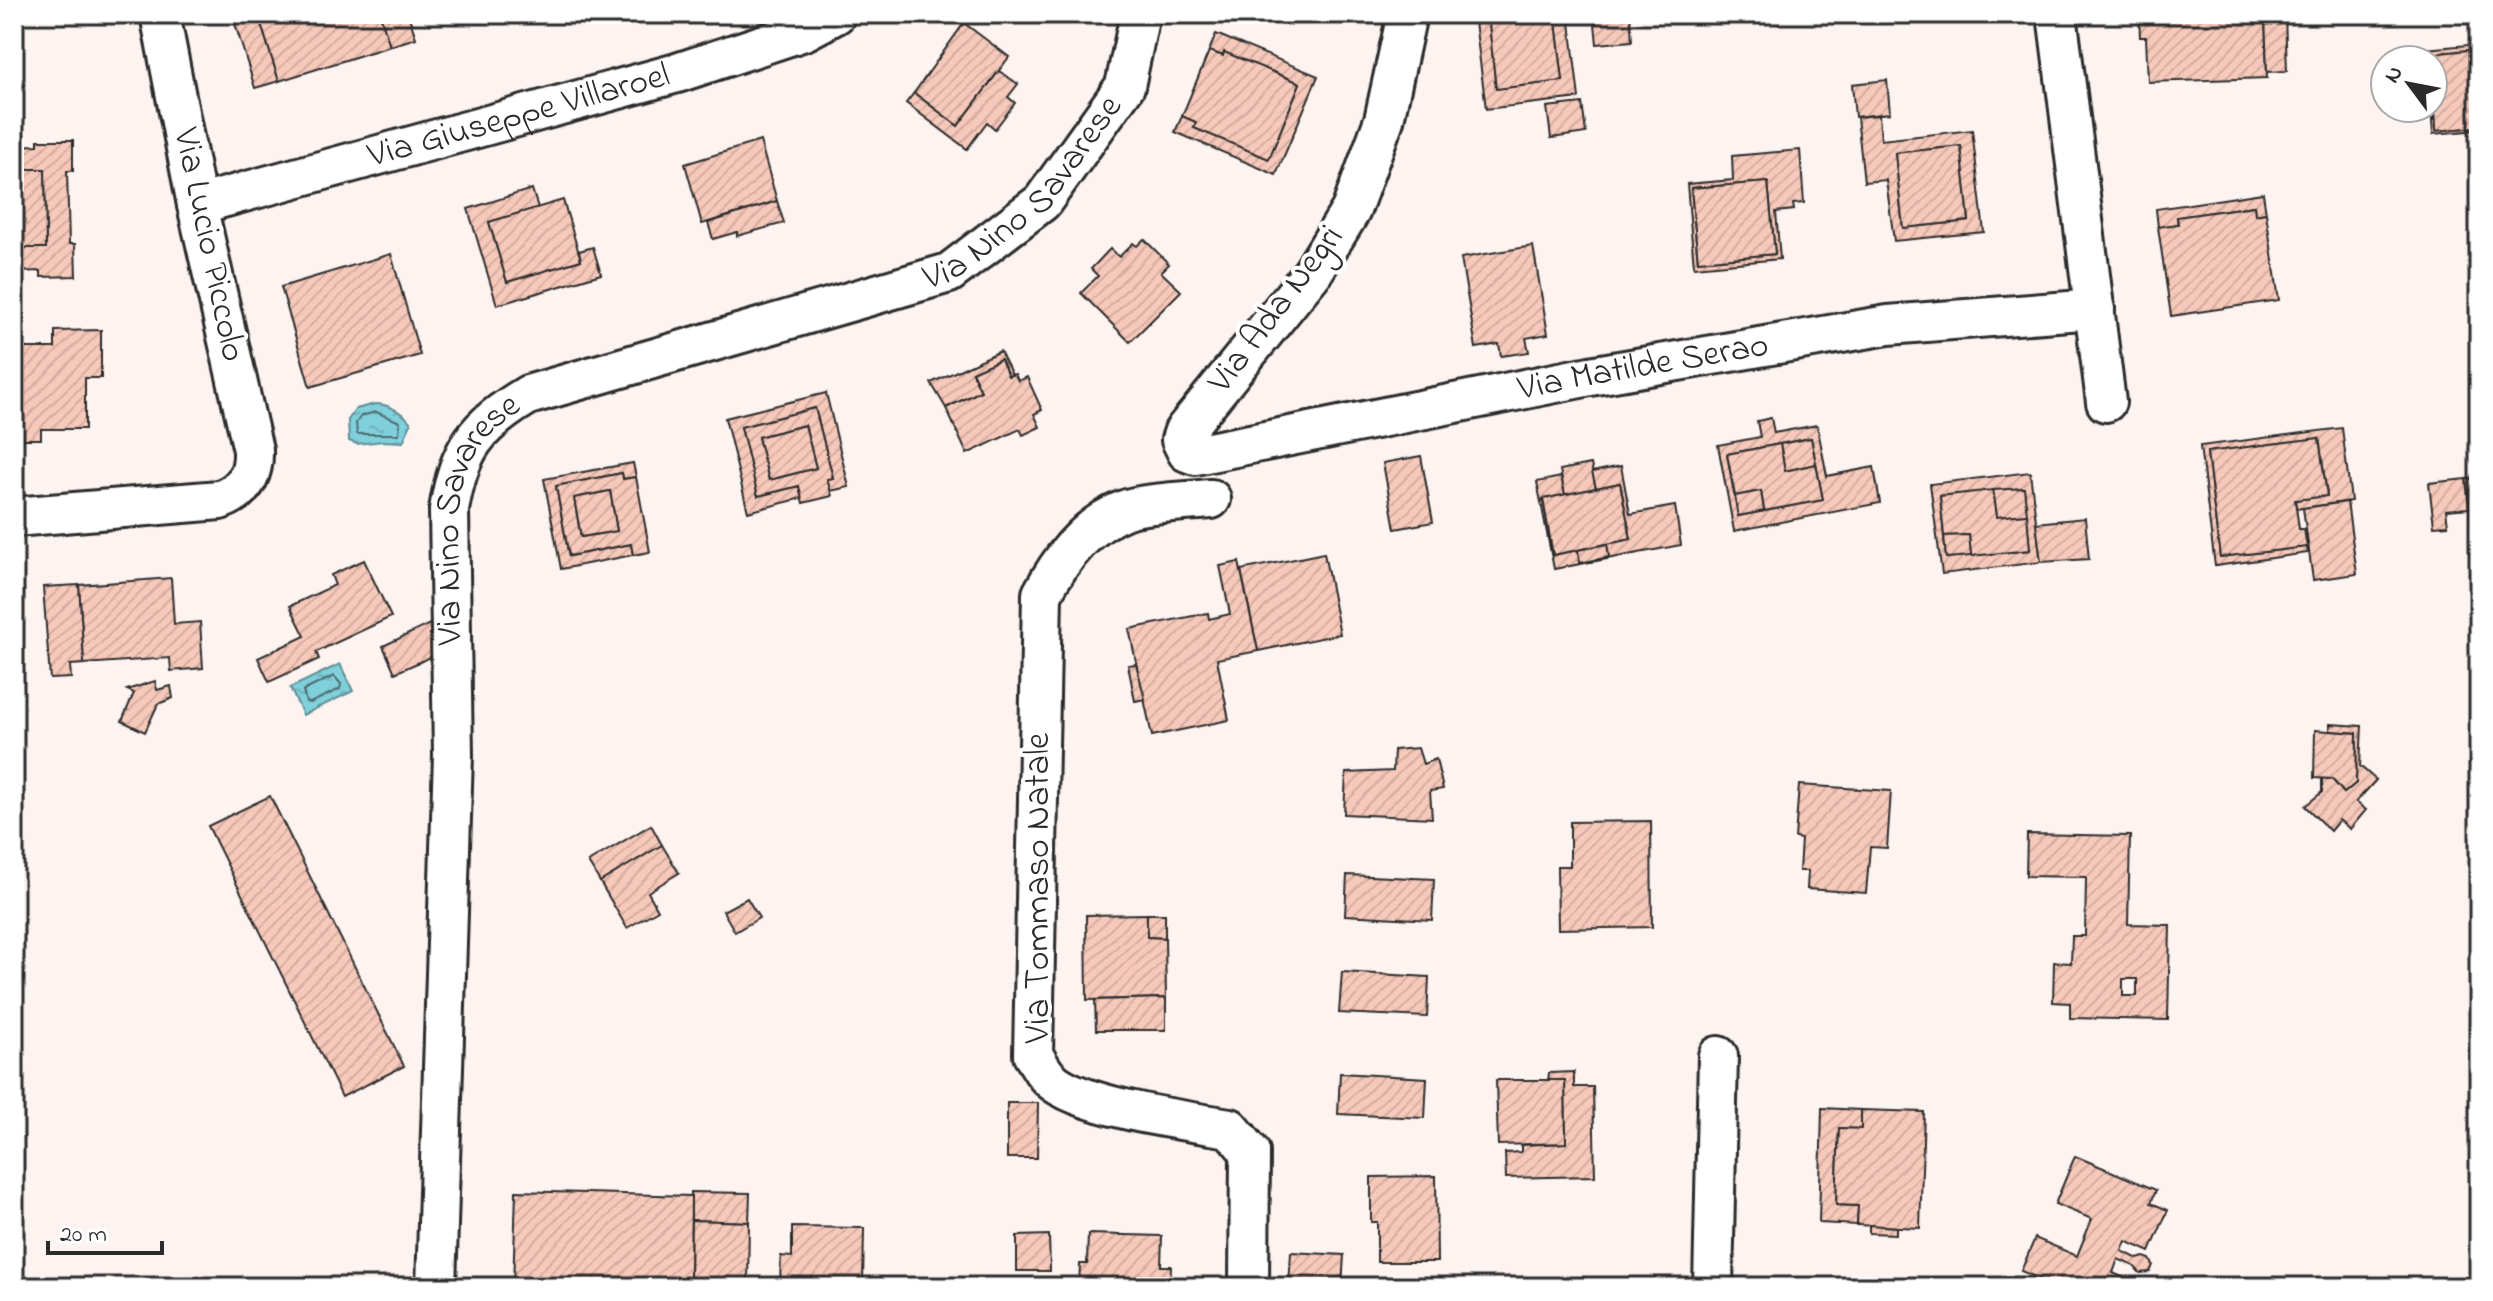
<svg xmlns="http://www.w3.org/2000/svg" width="2493" height="1301" font-family="'Indie Flower',sans-serif">
<style>
.water{fill:url(#water-ripples);stroke:#5e8e95;stroke-width:2}
.lines{fill:none;stroke-linecap:round;stroke-linejoin:round}
.shore{stroke:#4d6d71;stroke-width:2}
.building{fill:url(#building-hatch);stroke:#2b2b2b;stroke-width:2;fill-rule:evenodd}
.minor-casing{stroke:#2b2b2b;stroke-width:44}
.minor{stroke:#fff;stroke-width:38}
.labels{text-anchor:middle;dominant-baseline:central;stroke-width:8;stroke-linejoin:round;paint-order:stroke}
.street-label{font-size:36px;fill:#2b2b2b;stroke:#fff}
</style>
<defs>
<pattern id="water-ripples" width="26" height="14" patternUnits="userSpaceOnUse" patternTransform="scale(2)"><rect width="26" height="14" fill="#80d0db"/><path d="M2 4q2-2 4 0t4 0M15 11q2-2 4 0t4 0" fill="none" stroke="#6fb3bc"/></pattern>
<pattern id="building-hatch" width="6" height="6" patternUnits="userSpaceOnUse" patternTransform="scale(2)"><rect width="6" height="6" fill="#f7c9bb"/><path d="M-1 1l2-2M0 6l6-6M5 7l2-2" fill="none" stroke="#d4ada1"/></pattern>
</defs>
<rect width="100%" height="100%" fill="#fdf4f1"/>
<filter id="ink" filterUnits="userSpaceOnUse"><feTurbulence type="fractalNoise" baseFrequency=".0125" numOctaves="2"/><feDisplacementMap in="SourceGraphic" scale="16" xChannelSelector="R" yChannelSelector="G"/><feConvolveMatrix kernelMatrix="1 2 1 2 8 2 1 2 1" color-interpolation-filters="sRGB"/></filter>
<g filter="url(#ink)">
<g class="water">
<path d="M375,404C388,404 403,412 411,423L403,442L383,441L357,444L349,441L348,420L356,409Z"/>
<polygon points="340,664 353,691 303,715 290,688"/>
</g>
<g class="lines">
<g class="shore">
<polygon points="376,412 400,422 399,434 357,434 356,423 361,416"/>
<polygon points="334,676 341,684 340,689 310,703 306,702 303,691"/>
</g>
</g>
<g class="building">
<polygon points="232,14 258,14 279,81 255,88"/>
<polygon points="258,14 380,14 390,46 279,81"/>
<polygon points="380,14 408,14 416,38 390,46"/>
<polygon points="1474,14 1488,14 1496,89 1563,81 1555,14 1569,14 1579,98 1486,109"/>
<polygon points="1488,14 1555,14 1563,81 1496,89"/>
<polygon points="1594,14 1630,14 1632,41 1597,44"/>
<polygon points="2139,14 2265,14 2267,78 2148,82 2146,37 2140,37"/>
<polygon points="2265,14 2285,14 2287,71 2267,72"/>
<polygon points="964,23 1009,57 958,126 914,93"/>
<polygon points="1216,34 1318,76 1276,175 1175,132 1182,116 1196,122 1194,128 1269,159 1300,83 1224,52 1223,56 1209,51"/>
<polygon points="2479,44 2479,49 2430,54 2430,60 2426,60 2425,49"/>
<polygon points="2479,49 2479,127 2436,131 2433,60 2430,60 2430,54"/>
<polygon points="1209,51 1223,56 1224,52 1300,83 1269,159 1194,128 1196,122 1182,116"/>
<polygon points="999,71 1018,84 1008,97 1015,103 995,129 987,122 967,149 906,103 914,93 958,126"/>
<polygon points="1887,80 1890,113 1855,117 1852,84"/>
<polygon points="2433,95 2436,131 2479,127 2479,130 2433,134 2431,108 2433,108"/>
<polygon points="1582,103 1586,133 1551,138 1547,107"/>
<path d="M1879,115L1881,140L1972,130L1984,232L1894,241L1886,180L1864,182L1857,117ZM1961,146L1969,221L1903,228L1895,153Z"/>
<polygon points="38,140 73,140 73,171 67,171 69,244 75,244 76,276 41,277 41,271 14,272 14,248 46,248 45,169 14,169 14,146 38,145"/>
<polygon points="760,141 777,201 702,224 685,164"/>
<polygon points="1961,146 1969,221 1903,228 1895,153"/>
<path d="M1800,150L1804,203L1793,204L1794,210L1776,212L1780,259L1694,267L1687,184L1733,180L1732,156ZM1768,182L1775,254L1698,261L1691,188Z"/>
<polygon points="14,169 45,169 46,248 14,248"/>
<polygon points="1768,182 1775,254 1698,261 1691,188"/>
<polygon points="532,189 538,208 489,222 507,282 581,260 579,251 593,247 601,274 497,305 468,209"/>
<polygon points="2263,193 2266,213 2255,215 2254,206 2177,217 2178,224 2158,227 2156,209"/>
<polygon points="563,200 581,260 507,282 489,222"/>
<polygon points="777,201 784,223 737,236 737,232 713,239 708,223"/>
<polygon points="2254,206 2255,215 2266,213 2279,300 2171,316 2158,227 2178,224 2177,217"/>
<polygon points="1144,239 1169,264 1161,272 1181,291 1130,342 1081,293 1098,276 1091,269 1110,249 1119,257 1133,243 1137,246"/>
<polygon points="1533,246 1548,334 1526,338 1529,352 1501,356 1499,344 1476,348 1461,258"/>
<polygon points="391,254 420,355 310,387 281,287"/>
<polygon points="101,330 101,378 85,378 85,429 41,429 41,439 14,439 14,348 55,348 55,331"/>
<polygon points="1000,351 1012,375 1008,376 1001,359 972,372 981,391 946,408 931,383"/>
<polygon points="1001,359 1008,376 1015,374 1018,381 1027,377 1042,410 1034,414 1040,427 1023,435 1020,429 967,454 946,408 981,391 972,372"/>
<polygon points="826,393 849,487 830,491 827,479 833,478 815,408 741,427 758,496 799,486 802,498 748,512 725,418"/>
<path d="M815,408L833,478L827,479L832,496L803,503L799,486L758,496L741,427ZM805,425L816,468L769,480L758,437Z"/>
<path d="M1771,418L1774,433L1817,425L1827,476L1874,467L1880,503L1734,531L1718,445L1760,437L1757,421ZM1811,438L1823,500L1738,516L1727,454Z"/>
<polygon points="805,425 816,468 769,480 758,437"/>
<polygon points="2342,428 2351,501 2296,509 2295,500 2327,496 2319,438 2207,452 2220,557 2307,547 2308,553 2215,566 2200,446"/>
<polygon points="1811,438 1816,464 1785,471 1780,444"/>
<polygon points="2319,438 2327,496 2295,500 2299,529 2304,529 2307,547 2220,557 2207,452"/>
<polygon points="1780,444 1785,471 1816,464 1823,500 1764,511 1761,491 1735,496 1727,454"/>
<polygon points="1421,456 1433,522 1395,529 1383,463"/>
<polygon points="633,463 636,477 623,479 622,473 556,486 569,556 631,544 633,555 561,569 544,479"/>
<polygon points="1591,464 1596,488 1565,495 1560,470"/>
<polygon points="1621,466 1630,514 1675,506 1681,545 1554,569 1537,482 1561,477 1565,495 1543,499 1553,555 1578,550 1580,563 1609,557 1607,544 1631,539 1620,483 1596,488 1592,472"/>
<path d="M2030,472L2041,562L1942,574L1930,484ZM2024,488L2030,550L1946,558L1940,496Z"/>
<path d="M622,473L623,479L636,477L650,552L633,555L631,544L569,556L556,486ZM610,491L617,531L581,537L574,498Z"/>
<polygon points="2479,478 2479,584 2478,584 2466,479"/>
<polygon points="2466,479 2469,508 2446,510 2448,525 2434,526 2429,483"/>
<polygon points="1620,483 1631,539 1553,555 1543,499"/>
<polygon points="2024,488 2027,514 1997,517 1993,490"/>
<polygon points="1993,490 1997,517 2027,514 2030,550 1971,556 1969,535 1944,536 1940,496"/>
<polygon points="610,491 617,531 581,537 574,498"/>
<polygon points="1761,491 1764,511 1738,516 1735,496"/>
<polygon points="2347,502 2357,574 2313,580 2303,508"/>
<polygon points="2085,518 2089,559 2041,562 2036,523"/>
<polygon points="1969,535 1971,556 1946,558 1944,536"/>
<polygon points="1607,544 1609,557 1580,563 1578,550"/>
<polygon points="1324,553 1340,634 1258,651 1241,570"/>
<polygon points="364,560 391,617 316,652 319,659 269,682 258,658 305,636 290,606 335,585 331,575"/>
<polygon points="1239,562 1258,651 1217,659 1229,720 1152,736 1129,629 1208,613 1209,619 1230,614 1220,566"/>
<polygon points="171,578 174,624 200,622 203,668 171,671 170,658 84,664 79,585"/>
<polygon points="79,585 84,664 70,665 71,678 50,679 43,587"/>
<polygon points="434,622 435,655 395,673 383,646"/>
<polygon points="1136,664 1145,699 1135,701 1128,665"/>
<polygon points="155,681 157,690 171,686 173,698 158,704 145,732 122,721 134,693 127,690"/>
<polygon points="2330,724 2362,726 2360,766 2376,780 2356,802 2366,810 2350,829 2339,820 2330,831 2305,806 2322,792 2322,778 2332,779 2344,793 2356,783 2357,733 2330,731"/>
<polygon points="2315,730 2357,733 2356,783 2344,793 2332,779 2314,778"/>
<polygon points="1418,748 1423,764 1436,759 1443,789 1430,791 1432,818 1344,814 1346,773 1393,771 1394,750"/>
<polygon points="1799,785 1891,791 1887,848 1870,847 1866,893 1807,889 1808,871 1799,871 1801,839 1795,838"/>
<polygon points="270,796 404,1066 342,1097 208,826"/>
<polygon points="1651,821 1652,927 1558,929 1557,866 1570,866 1570,822"/>
<polygon points="651,825 662,845 600,882 588,862"/>
<path d="M2027,834L2130,836L2128,924L2170,925L2168,1020L2070,1018V1003L2053,1002L2054,962L2071,963L2072,936H2085L2086,877L2026,876ZM2123,979H2137V996H2123Z"/>
<polygon points="662,845 679,873 648,892 658,910 627,928 600,882"/>
<polygon points="1347,875 1434,879 1432,920 1345,915"/>
<polygon points="747,898 759,918 735,932 723,911"/>
<polygon points="1147,914 1165,914 1165,938 1147,937"/>
<polygon points="1147,914 1147,937 1165,938 1166,998 1087,1000 1086,915"/>
<polygon points="1342,972 1429,977 1427,1017 1339,1013"/>
<polygon points="1166,998 1166,1030 1096,1030 1095,1000"/>
<polygon points="1574,1072 1574,1087 1593,1087 1595,1176 1506,1178 1505,1153 1521,1152 1521,1145 1566,1143 1565,1080 1548,1081 1549,1073"/>
<polygon points="1340,1073 1427,1078 1425,1118 1338,1114"/>
<polygon points="1496,1080 1565,1080 1566,1143 1498,1145"/>
<polygon points="1007,1103 1038,1103 1037,1158 1007,1158"/>
<polygon points="1822,1108 1861,1110 1861,1129 1839,1128 1836,1205 1858,1206 1857,1225 1819,1223"/>
<polygon points="1861,1110 1924,1112 1920,1228 1857,1225 1858,1206 1836,1205 1839,1128 1861,1129"/>
<polygon points="2075,1156 2156,1190 2151,1203 2168,1210 2150,1252 2126,1241 2122,1251 2138,1259 2144,1257 2150,1259 2153,1265 2150,1272 2140,1273 2134,1266 2118,1259 2113,1273 2129,1280 2126,1287 2059,1287 2021,1271 2035,1238 2077,1256 2092,1219 2055,1204"/>
<polygon points="1436,1176 1437,1262 1377,1262 1377,1222 1371,1222 1371,1177"/>
<polygon points="516,1191 691,1196 690,1287 513,1287"/>
<polygon points="691,1192 750,1193 749,1222 691,1220"/>
<polygon points="691,1220 749,1222 748,1283 690,1282"/>
<polygon points="1869,1225 1896,1227 1896,1234 1869,1233"/>
<polygon points="792,1227 864,1228 863,1285 780,1284 781,1256 792,1257"/>
<polygon points="1088,1234 1162,1236 1161,1266 1171,1266 1170,1287 1079,1287 1080,1264 1087,1264"/>
<polygon points="1049,1235 1050,1271 1017,1271 1017,1236"/>
<polygon points="1291,1252 1344,1255 1342,1287 1289,1287"/>
<polygon points="690,1282 748,1283 748,1287 690,1287"/>
</g>
<g class="lines">
<g class="minor-casing">
<g id="minor">
<path id="s1" d="M1407,14L1384,120L1351,210L1313,272L1184,431L1181,440L1187,452L1195,455L1590,376L1888,325L2095,309"/>
<polyline points="2057,14 2106,402"/>
<path id="s2" d="M197,205L677,73L804,31L836,14"/>
<path d="M1211,499C1190,501 1141,503 1124,510C1086,525 1060,560 1042,594L1033,1055C1039,1063 1043,1074 1051,1080C1081,1107 1187,1121 1230,1128L1250,1152L1249,1287"/>
<path d="M14,517L220,500C244,491 254,475 253,450L197,205L160,14"/>
<path id="s3" d="M436,1287L453,755L449,510C459,449 475,427 528,395L949,273L1042,202L1125,86L1140,14"/>
<polyline points="1713,1287 1718,1056"/>
</g>
</g>
<use href="#minor" class="minor"/>
</g>
</g>
<g class="labels">
<g class="street-label">
<text stroke="none"><textPath href="#s2" startOffset="334">Via Giuseppe Villaroel</textPath></text>
<text stroke="none"><textPath href="#s3" startOffset="1470">Via Nino Savarese</textPath></text>
<text transform="translate(208 245) rotate(78)">Via Lucio Piccolo</text>
<text transform="translate(1277 310) rotate(-53)">Via Ada Negri</text>
<text stroke="none"><textPath href="#s1" startOffset="970">Via Matilde Serao</textPath></text>
<text stroke="none"><textPath href="#s3" startOffset="776">Via Nino Savarese</textPath></text>
<text transform="translate(1039 888) rotate(-90)">Via Tommaso Natale</text>
</g>
</g>
<rect width="2493" height="1301" fill="none" stroke="#fff" stroke-width="48"/>
<rect x="24" y="24" width="2445" height="1253" fill="none" stroke="#2b2b2b" stroke-width="3" filter="url(#ink)"/>
<g transform="translate(2409 84) rotate(302)"><circle r="38" fill="#ffffff" stroke="#aaaaaa" stroke-width="2"/>
<path d="M0-6L14 30L0 20L-14 30Z" fill="#2b2b2b"/>
<text y="-12" font-size="22" font-weight="bold" text-anchor="middle" fill="#2b2b2b">N</text>
</g>
<path d="M48 1241v12h114v-12" fill="none" stroke="#2b2b2b" stroke-width="4"/>
<text x="60" y="1241" font-size="24" fill="#2b2b2b" stroke="#ffffff" stroke-width="6" paint-order="stroke">20 m</text>
</svg>
